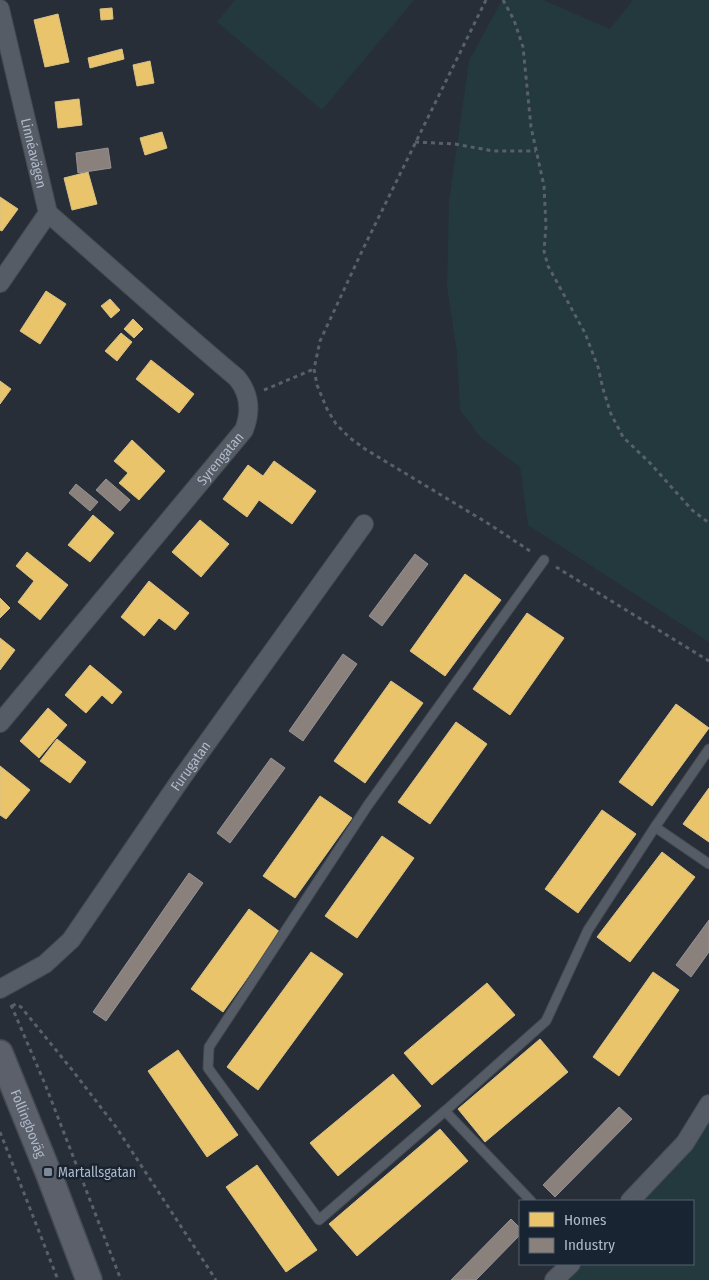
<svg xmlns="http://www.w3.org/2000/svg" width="709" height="1280" font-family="'Fira Sans Condensed',sans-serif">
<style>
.green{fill:#23393e}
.homes{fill:#e9c46a;stroke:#d8c186}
.industry{fill:#8a817c;stroke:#959293}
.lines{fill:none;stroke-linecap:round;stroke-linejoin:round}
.service-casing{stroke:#454a51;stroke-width:11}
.minor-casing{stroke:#454a51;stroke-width:20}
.secondary-casing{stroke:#454a51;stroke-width:28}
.path{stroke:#596068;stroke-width:3;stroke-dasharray:4 4;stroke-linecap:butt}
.service{stroke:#565c65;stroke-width:9}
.minor{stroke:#565c65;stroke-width:18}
.secondary{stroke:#5b606a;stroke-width:25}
.poi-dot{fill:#7f8896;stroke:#192432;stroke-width:2}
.labels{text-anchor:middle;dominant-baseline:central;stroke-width:5;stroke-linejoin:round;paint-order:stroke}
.street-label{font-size:14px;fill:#afb9c9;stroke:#192432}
.poi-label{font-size:14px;fill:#afb9c9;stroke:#192432;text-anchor:start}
</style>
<rect width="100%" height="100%" fill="#272e37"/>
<g class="green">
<polygon points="235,0 414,0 322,110 217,22"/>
<polygon points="502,0 543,0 610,29 633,0 709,0 709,642 528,525 520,467 480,437 460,410 457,353 447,286 449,201 469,61"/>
<polygon points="709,1120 709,1280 566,1280 581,1264 693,1264 693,1201 640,1201"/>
</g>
<g class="homes">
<polygon points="112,8 113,19 101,20 100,9"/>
<polygon points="58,14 69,62 45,67 34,20"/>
<polygon points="122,49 124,59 90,68 88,58"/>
<polygon points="150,61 154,83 137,86 133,65"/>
<polygon points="79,99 82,125 58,128 55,102"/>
<polygon points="162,132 167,148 145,155 140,138"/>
<polygon points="88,172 97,204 72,210 64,178"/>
<polygon points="0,197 18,209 2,231 0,230"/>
<polygon points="46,291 66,304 40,344 20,331"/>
<polygon points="110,299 120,310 111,318 101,306"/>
<polygon points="133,319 143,329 134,338 124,329"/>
<polygon points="121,333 132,342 117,361 105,351"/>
<polygon points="151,360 194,394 179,413 136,379"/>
<polygon points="0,381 11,389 0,404"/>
<polygon points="132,440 165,471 139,500 119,483 128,473 114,461"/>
<polygon points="274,461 316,491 292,524 259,500 247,517 223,499 248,465 263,476"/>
<polygon points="93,515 114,533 90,562 68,545"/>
<polygon points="200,520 229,544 201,577 172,552"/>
<polygon points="27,552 68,585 40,620 18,602 34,581 16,566"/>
<polygon points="465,574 501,600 445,676 410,651"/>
<polygon points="149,581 189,613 175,630 159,618 144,636 121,617"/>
<polygon points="0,598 10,608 0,618"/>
<polygon points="527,613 564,638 510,715 473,689"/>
<polygon points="0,638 15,650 0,670"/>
<polygon points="90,665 122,692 112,704 102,695 86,713 65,695"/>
<polygon points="391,681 423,703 365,783 334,761"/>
<polygon points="676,704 709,728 652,806 619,782"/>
<polygon points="48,708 67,725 39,758 20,741"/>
<polygon points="456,722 487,744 430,824 398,802"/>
<polygon points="57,739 86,762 70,783 40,761"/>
<polygon points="0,766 30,790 6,819 0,815"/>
<polygon points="709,788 709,842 683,824"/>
<polygon points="320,796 352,818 295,898 263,876"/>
<polygon points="602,810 636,834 578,913 545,889"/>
<polygon points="382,836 414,858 357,938 325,916"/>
<polygon points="662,852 695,877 630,962 597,937"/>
<polygon points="249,909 280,932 223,1012 191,989"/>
<polygon points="311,952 343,974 258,1090 227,1067"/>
<polygon points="653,972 679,990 619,1076 593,1057"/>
<polygon points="487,983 515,1015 432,1085 404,1053"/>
<polygon points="540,1039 568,1072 485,1142 458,1109"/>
<polygon points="178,1050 238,1135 207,1157 148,1071"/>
<polygon points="393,1074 421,1106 338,1176 310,1143"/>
<polygon points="440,1129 468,1161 357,1256 329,1224"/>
<polygon points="257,1165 317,1250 286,1272 226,1187"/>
</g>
<g class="industry">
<polygon points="108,148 111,168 78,173 76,153"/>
<polygon points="106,479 130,500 120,511 96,490"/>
<polygon points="76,484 98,502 90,511 69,493"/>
<polygon points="415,554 428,564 382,626 369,616"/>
<polygon points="343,654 357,664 303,741 289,731"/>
<polygon points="271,758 285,768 230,843 217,833"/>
<polygon points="189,873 203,883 106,1021 93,1012"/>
<polygon points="709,920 709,952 691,977 676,965"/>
<polygon points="619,1107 632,1119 555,1197 543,1185"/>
<polygon points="511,1219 520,1228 520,1235 476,1280 451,1280"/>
</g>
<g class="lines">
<g class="service-casing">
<g id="service">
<polyline points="655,827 709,864"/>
<polyline points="445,1111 319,1220 208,1068 209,1047 368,805 544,560"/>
<polyline points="531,1201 445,1111 546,1021 588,930 655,827 709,749"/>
</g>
</g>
<g class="minor-casing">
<g id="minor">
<path id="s1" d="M0,9L48,213L0,283"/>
<path id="s2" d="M0,723L244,430C251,412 250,394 237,378C173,324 111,268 48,213"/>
<path id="s3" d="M0,989L45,964L71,940L181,779L364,524"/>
<polyline points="630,1201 685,1143 709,1104"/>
<polyline points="554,1280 571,1264"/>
</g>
</g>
<g class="secondary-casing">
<g id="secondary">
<path id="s4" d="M0,1053L48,1172L89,1280"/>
</g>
</g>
<g class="path">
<polyline points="486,0 363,249 320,341 314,369 317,385 327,409 336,424 350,438 365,449 489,524 533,553"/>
<polyline points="503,0 514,20 523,47 531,127 544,186 546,226 544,251 548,266 585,333 598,367 603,389 611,414 623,437 650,463 692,510 709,523"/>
<polyline points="415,142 455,144 493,151 536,151"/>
<polyline points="264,390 314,369"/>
<polyline points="556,567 709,661"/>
<polyline points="11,1005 45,1084 121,1280"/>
<polyline points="12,1006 16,1004 21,1007 73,1071 116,1127 216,1280"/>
<polyline points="0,1132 58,1280"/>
</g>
<use href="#service" class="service"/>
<use href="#minor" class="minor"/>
<use href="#secondary" class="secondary"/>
</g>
<rect class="poi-dot" x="43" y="1167" width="10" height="10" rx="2.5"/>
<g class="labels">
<g class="street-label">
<text stroke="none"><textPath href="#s1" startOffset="148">Linnéavägen</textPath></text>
<text stroke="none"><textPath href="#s2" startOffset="344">Syrengatan</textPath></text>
<text stroke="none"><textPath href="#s3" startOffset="298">Furugatan</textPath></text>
<text stroke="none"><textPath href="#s4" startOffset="76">Follingboväg</textPath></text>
</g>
<g class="poi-label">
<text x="58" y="1172">Martallsgatan</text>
</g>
</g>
<rect x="519" y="1200" width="175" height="65" fill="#192432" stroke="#55606e"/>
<rect x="529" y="1212" width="25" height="15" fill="#e9c46a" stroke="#55606e"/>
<text x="564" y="1225" font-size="15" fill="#afb9c9">Homes</text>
<rect x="529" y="1238" width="25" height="15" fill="#8a817c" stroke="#55606e"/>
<text x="564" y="1250" font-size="15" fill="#afb9c9">Industry</text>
</svg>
